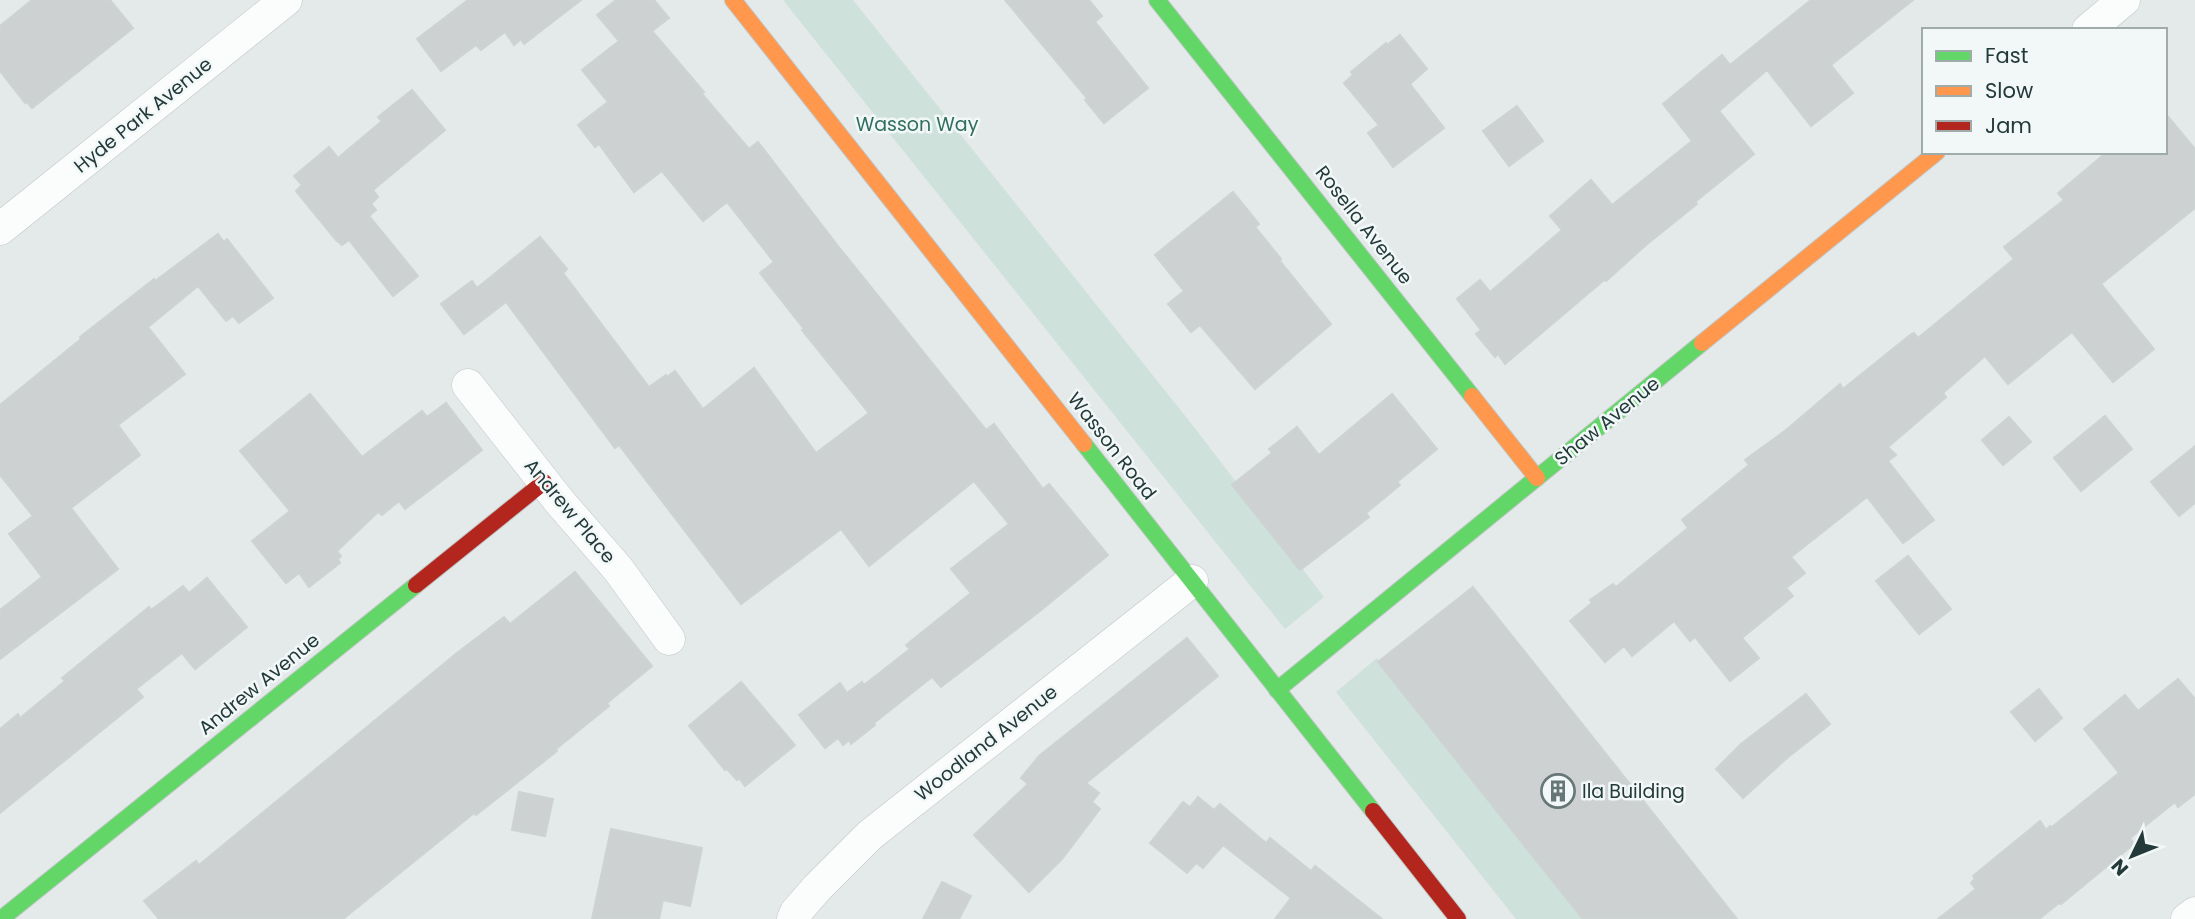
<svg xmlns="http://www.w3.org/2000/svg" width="2195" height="919" font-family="Poppins,sans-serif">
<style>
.green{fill:#cee1db}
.building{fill:#cdd1d1;stroke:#cdd2d2;stroke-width:2}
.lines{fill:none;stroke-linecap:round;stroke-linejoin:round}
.street-casing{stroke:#c1c6c6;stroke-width:33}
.fast-casing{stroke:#c1c7c7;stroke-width:18}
.slow-casing{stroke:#c1c7c7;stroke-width:18}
.jam-casing{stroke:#c1c7c7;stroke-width:18}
.street{stroke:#fbfcfc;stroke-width:32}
.fast{stroke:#63d668;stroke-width:16}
.slow{stroke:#ff974d;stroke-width:16}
.jam{stroke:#b3261e;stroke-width:16}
.labels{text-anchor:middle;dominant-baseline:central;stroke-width:5;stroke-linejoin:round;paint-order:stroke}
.street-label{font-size:19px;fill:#23393a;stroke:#f2f8f7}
.park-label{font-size:19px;fill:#316e5e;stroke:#f2f8f7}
.poi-label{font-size:19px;fill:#23393a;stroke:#f2f8f7;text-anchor:start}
</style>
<rect width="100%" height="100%" fill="#e4e9e9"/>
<g class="green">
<polygon points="783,0 853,0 1194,427 1324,597 1285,629"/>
<polygon points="1377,658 1585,919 1516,919 1336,692"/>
</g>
<g class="building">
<polygon points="32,0 110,0 133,28 32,108 26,101 25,103 0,71 0,26"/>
<polygon points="468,0 581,0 524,44 521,39 514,45 505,32 481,50 476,45 441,71 417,39"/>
<polygon points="616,0 654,0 669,18 652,31 704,92 702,94 749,149 758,142 838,246 986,430 994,424 1043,489 1049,484 1108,555 1040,611 941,687 932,677 874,723 875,725 851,744 849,740 843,745 838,738 825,748 799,715 840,683 847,693 862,682 864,685 910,649 906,645 971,593 951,569 1009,524 974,481 869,566 841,529 741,604 619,445 615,448 506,302 464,334 441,304 472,281 477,288 540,237 567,269 563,273 649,387 666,375 667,377 675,371 703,409 754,368 816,453 869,413 802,330 804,329 760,273 774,262 727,202 703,221 662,171 634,192 599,144 595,147 578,125 608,102 582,70 619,41 597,15"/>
<polygon points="1005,0 1089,0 1102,16 1095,22 1148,88 1104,123 1085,100 1087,98"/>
<polygon points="1811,0 1913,0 1831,65 1853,93 1811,126 1767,70 1719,111 1754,154 1695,202 1697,204 1646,245 1606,281 1604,280 1505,364 1498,354 1495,357 1476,334 1481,330 1457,299 1480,280 1490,292 1562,230 1550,216 1591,180 1612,205 1692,141 1663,104 1722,55 1730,65"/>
<polygon points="1400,35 1427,69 1410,84 1444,128 1393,167 1368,133 1379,125 1344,83 1353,75 1351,72 1386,43 1387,45"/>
<polygon points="412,90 445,130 373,190 378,197 371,204 376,210 369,216 418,276 393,296 349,240 342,245 336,240 296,191 302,185 294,176 329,147 338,158 382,121 378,117"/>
<polygon points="1517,106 1543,141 1509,166 1483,131"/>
<polygon points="2165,113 2195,149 2195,208 2101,284 2154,349 2113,382 2072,332 2008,384 1985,356 1943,393 1946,397 1888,447 1896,455 1888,461 1934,520 1903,543 1867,497 1791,557 1805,573 1786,588 1793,596 1742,638 1759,658 1730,681 1695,637 1690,641 1674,621 1632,656 1624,646 1605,662 1570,621 1592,603 1590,600 1613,584 1616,587 1688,528 1682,520 1749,465 1745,460 1786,430 1840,384 1843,389 1910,335 1914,333 1918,338 2014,259 2004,247 2064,200 2058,193 2107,152 2165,152"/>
<polygon points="1233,192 1259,224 1255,227 1281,259 1279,260 1331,324 1255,389 1200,325 1191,332 1168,304 1184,291 1155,255"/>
<polygon points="218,234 224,242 227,239 273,298 239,323 233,316 226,321 198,286 148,327 185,374 118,425 140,455 71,508 118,569 0,659 0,610 42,577 9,534 33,516 0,475 0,405 81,339 80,337 154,279 155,281"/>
<polygon points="310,394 362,457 422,411 427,417 446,403 482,450 405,509 399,501 382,515 378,512 337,551 341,556 338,559 340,563 309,587 299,573 286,583 252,541 290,511 240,451"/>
<polygon points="1392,394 1437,449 1397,482 1400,485 1366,513 1369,517 1300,570 1232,485 1272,453 1269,449 1297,427 1319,455"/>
<polygon points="2105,416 2132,449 2081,491 2054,458"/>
<polygon points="2009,417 2031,442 2003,465 1982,440"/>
<polygon points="2195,446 2195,503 2179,516 2151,482"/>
<polygon points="1908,556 1951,609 1919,634 1876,581"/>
<polygon points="575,572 652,666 607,703 609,706 556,749 557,751 476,815 474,813 343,919 159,919 144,901 196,861 199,865 457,653 504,617 510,624"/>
<polygon points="207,578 247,627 195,669 182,653 136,689 143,697 0,813 0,729 18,714 20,718 65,681 62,678 149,607 151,610 183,586 189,593"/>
<polygon points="1473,587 1537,667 1737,919 1583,919 1378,662"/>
<polygon points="1187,638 1218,676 1086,783 1099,793 1092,802 1100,809 1062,859 1029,892 974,835 1028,784 1021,778 1039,756"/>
<polygon points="2178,679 2195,699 2195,794 2178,807 2175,802 2130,838 2134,844 2061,904 2059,903 2039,919 1938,919 1976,889 1971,883 1975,879 1973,876 2040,821 2046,830 2050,826 2052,827 2119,773 2084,729 2125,695 2138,711"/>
<polygon points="741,682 795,745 745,786 739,778 737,780 727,769 725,770 689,726"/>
<polygon points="2039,689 2062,718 2035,741 2011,712"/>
<polygon points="1806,694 1830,724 1787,758 1743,798 1716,769 1741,744"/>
<polygon points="519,792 553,799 545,836 512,830"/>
<polygon points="1198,797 1214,810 1220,804 1266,843 1270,838 1311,871 1315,866 1382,919 1275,919 1291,898 1223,845 1203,868 1196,863 1187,873 1150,843 1183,802 1190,807"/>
<polygon points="611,829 702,848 690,906 663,900 659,919 592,919"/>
<polygon points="942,882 971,896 959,919 923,919"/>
</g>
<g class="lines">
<g class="street-casing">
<g id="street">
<polyline points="2088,30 2124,0"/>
<polyline points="0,229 286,0"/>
<polyline points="468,385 559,501 618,569 669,639"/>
<polyline points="793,919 796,912 817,888 870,835 1192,581"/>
<polyline points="2187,919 2195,913"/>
</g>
</g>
<g class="fast-casing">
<g id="fast">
<polyline points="1157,0 1472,396"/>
<polyline points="1084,444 1373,811"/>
<polyline points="1277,690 1702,343"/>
<polyline points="1,919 416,585"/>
</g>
</g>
<g class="slow-casing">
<g id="slow">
<polyline points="733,0 1084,444"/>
<polyline points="1702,343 1937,152"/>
<polyline points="1472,396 1537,478"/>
</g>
</g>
<g class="jam-casing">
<g id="jam">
<polyline points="416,585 544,482"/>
<polyline points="1373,811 1458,919"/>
</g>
</g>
<use href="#street" class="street"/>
<use href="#fast" class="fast"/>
<use href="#slow" class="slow"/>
<use href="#jam" class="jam"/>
</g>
<defs>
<g id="building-ring" transform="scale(1.75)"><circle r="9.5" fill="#f2f8f7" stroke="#677777" stroke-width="1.5"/><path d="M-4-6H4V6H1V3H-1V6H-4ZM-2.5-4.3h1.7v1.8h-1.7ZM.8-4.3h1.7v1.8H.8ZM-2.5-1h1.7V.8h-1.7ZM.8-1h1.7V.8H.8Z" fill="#677777"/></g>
</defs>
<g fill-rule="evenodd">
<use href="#building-ring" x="1558" y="791"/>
</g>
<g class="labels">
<g class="street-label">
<text transform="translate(143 115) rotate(-39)">Hyde Park Avenue</text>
<text transform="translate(1364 225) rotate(52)">Rosella Avenue</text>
<text transform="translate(1607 421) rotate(-39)">Shaw Avenue</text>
<text transform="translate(1112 446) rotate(52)">Wasson Road</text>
<text transform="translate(570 511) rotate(50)">Andrew Place</text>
<text transform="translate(259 684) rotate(-39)">Andrew Avenue</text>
<text transform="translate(986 743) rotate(-38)">Woodland Avenue</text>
</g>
<g class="park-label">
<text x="917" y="124">Wasson Way</text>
</g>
<g class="poi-label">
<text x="1582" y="791">Ila Building</text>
</g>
</g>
<rect x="1922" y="28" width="245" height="126" fill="#f2f8f7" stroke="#9facab" stroke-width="2"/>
<rect x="1936" y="51" width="35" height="10" fill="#63d668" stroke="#9facab" stroke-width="2"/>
<text x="1985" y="63" font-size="21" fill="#23393a">Fast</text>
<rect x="1936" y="86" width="35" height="10" fill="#ff974d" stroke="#9facab" stroke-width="2"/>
<text x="1985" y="98" font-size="21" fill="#23393a">Slow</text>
<rect x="1936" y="121" width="35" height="10" fill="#b3261e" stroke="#9facab" stroke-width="2"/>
<text x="1985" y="133" font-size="21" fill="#23393a">Jam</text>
<g transform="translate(2132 856) rotate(227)" stroke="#f2f8f7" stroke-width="5" paint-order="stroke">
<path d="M0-5L12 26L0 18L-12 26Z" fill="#23393a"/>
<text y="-10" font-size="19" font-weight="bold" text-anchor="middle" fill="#23393a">N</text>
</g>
</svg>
